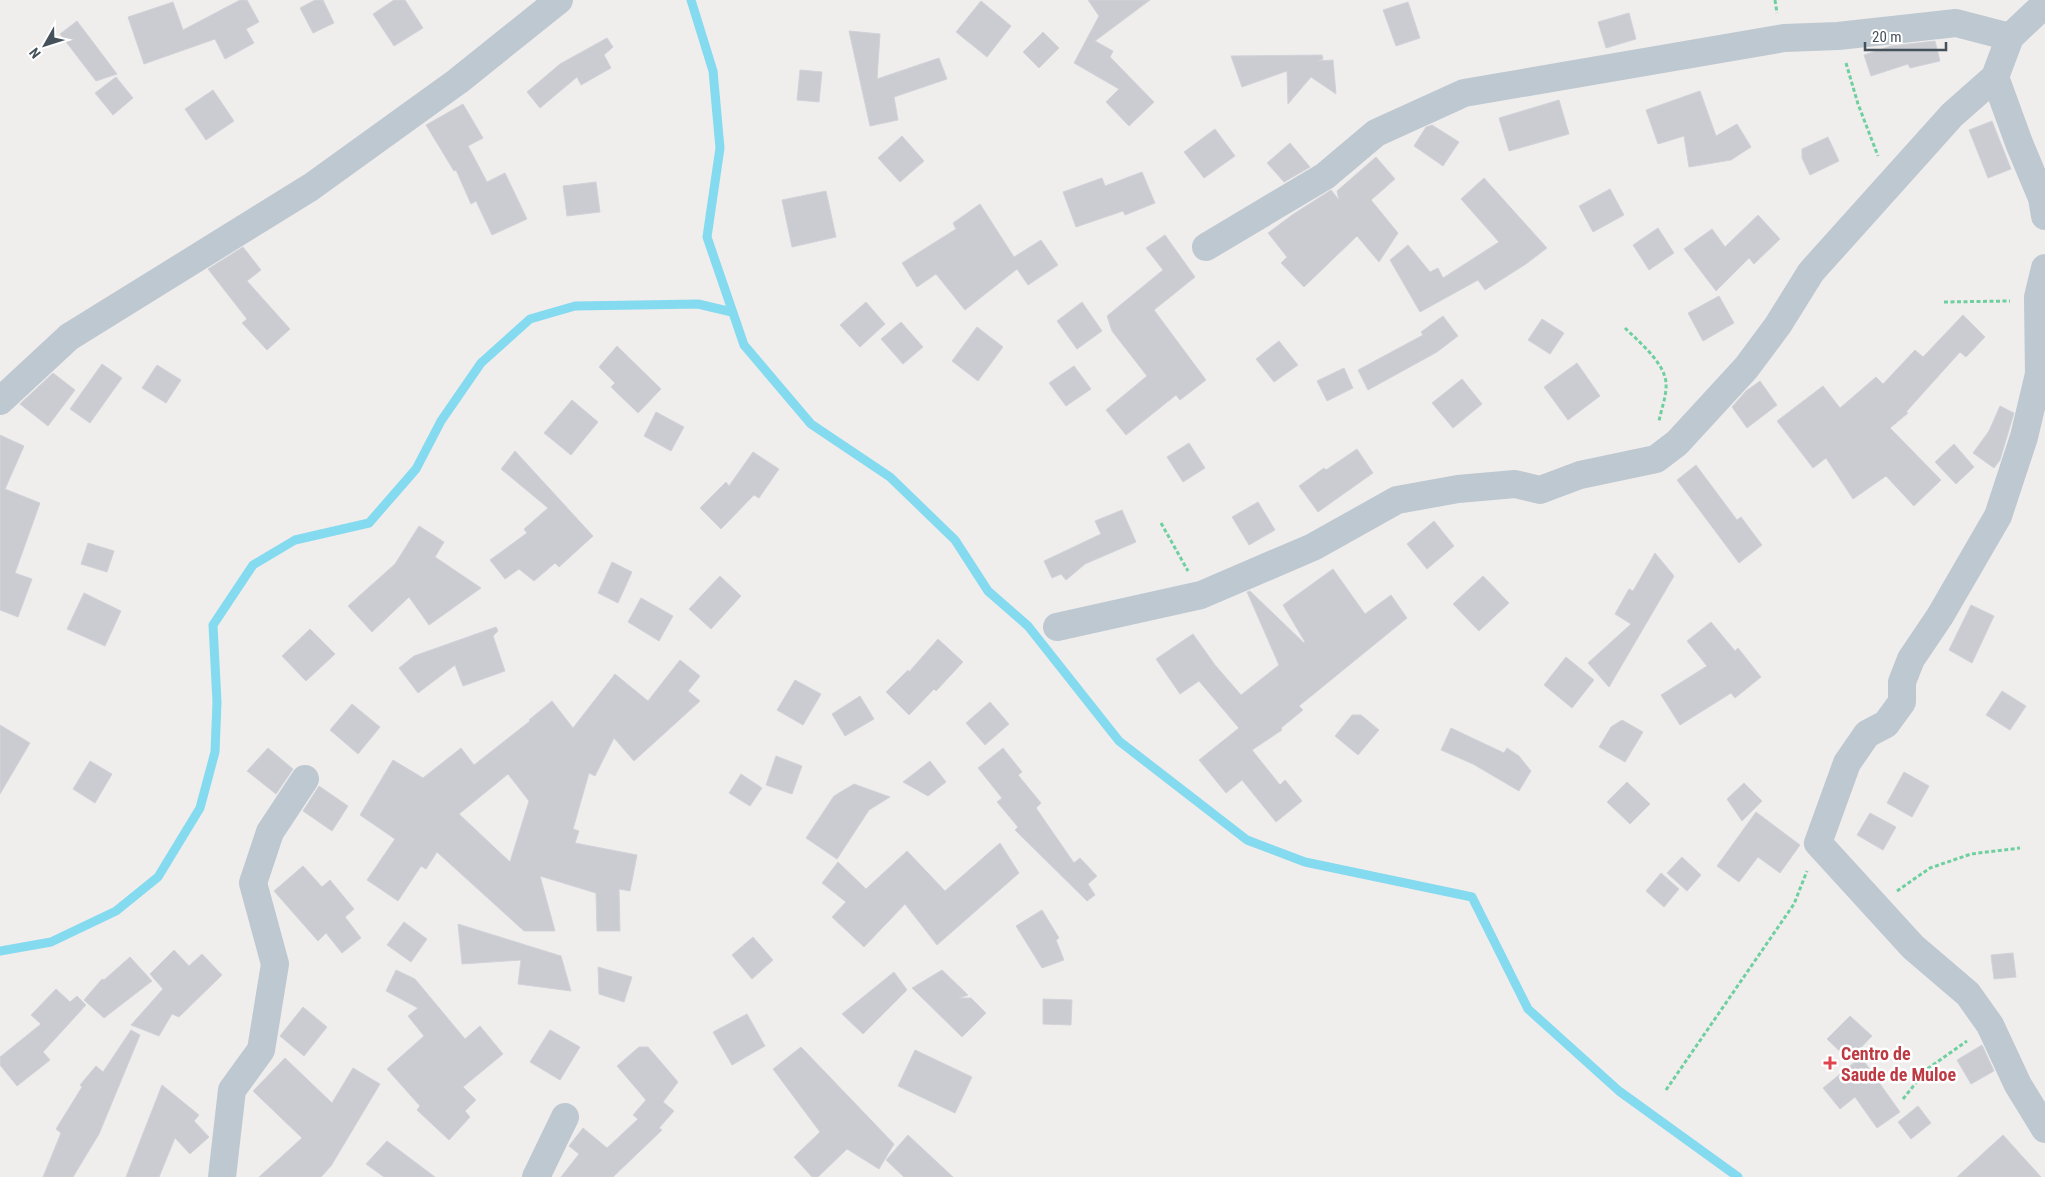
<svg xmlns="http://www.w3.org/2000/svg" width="2045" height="1177" font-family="'Roboto Condensed',sans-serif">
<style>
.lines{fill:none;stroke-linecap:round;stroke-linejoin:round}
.stream{stroke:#84daef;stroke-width:9}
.building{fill:#caccd2;stroke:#d1d3d9;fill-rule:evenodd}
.path{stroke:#6fd09f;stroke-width:3;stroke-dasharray:4 2.5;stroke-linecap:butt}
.minor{stroke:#bdc8d0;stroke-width:28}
.health-dot{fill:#e0444e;stroke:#fff;stroke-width:2}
.labels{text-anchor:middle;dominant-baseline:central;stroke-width:5;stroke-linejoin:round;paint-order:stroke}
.health-label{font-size:18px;font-weight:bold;fill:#be3a42;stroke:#fff;text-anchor:start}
</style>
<rect width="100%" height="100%" fill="#f0eded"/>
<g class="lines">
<g class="stream">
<polyline points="691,0 713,71 720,148 707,237 744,345 811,424 890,477 955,540 988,591 1028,626 1119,741 1247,840 1305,862 1472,897 1528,1009 1619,1091 1738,1177"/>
<polyline points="0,951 51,942 116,911 158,877 200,808 215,752 217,702 213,625 253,565 295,540 369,523 416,469 441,421 481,363 530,319 575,306 698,304 732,312"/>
</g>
</g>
<g class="building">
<polygon points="240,0 247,0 259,22 246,29 254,43 225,59 215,39 144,64 128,17 173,2 183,30"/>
<polygon points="315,0 323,0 334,23 313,33 300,8"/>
<polygon points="394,0 405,0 423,28 394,46 373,14"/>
<polygon points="1088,0 1150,0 1095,41 1113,51 1110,57 1154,102 1129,126 1106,102 1119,89 1074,63 1099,16"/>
<polygon points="981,1 1011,26 987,57 956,32"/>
<polygon points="1408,2 1420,38 1396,46 1383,10"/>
<polygon points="1629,13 1636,39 1606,48 1598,22"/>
<polygon points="77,21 117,74 96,81 60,34"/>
<polygon points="849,31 880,34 877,79 939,58 947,79 894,97 898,120 870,126"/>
<polygon points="1043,32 1059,48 1039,68 1023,52"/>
<polygon points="607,38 613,47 604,55 611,68 581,85 577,77 540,108 527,92 560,64"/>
<polygon points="1935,41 1940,61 1910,68 1908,64 1871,76 1864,55 1891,46"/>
<polygon points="1322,55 1323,59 1318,61 1333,60 1336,94 1311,77 1288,104 1287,71 1242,87 1231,56"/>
<polygon points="800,70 822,72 819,102 797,100"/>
<polygon points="116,77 133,98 113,115 95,93"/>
<polygon points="213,90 234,121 206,140 185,109"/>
<polygon points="1700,91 1716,136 1737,124 1751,147 1731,160 1689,167 1684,136 1658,144 1646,110"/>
<polygon points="1559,100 1569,134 1509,151 1499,118"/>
<polygon points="463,104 483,138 468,146 487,182 505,173 527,219 492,235 476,201 471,204 456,170 454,171 426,125"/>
<polygon points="1992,121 2011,169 1988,178 1969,130"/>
<polygon points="1432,125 1459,142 1443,166 1414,146 1426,127"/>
<polygon points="1215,129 1235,156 1204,178 1184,152"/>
<polygon points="902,136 924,161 900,182 878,158"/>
<polygon points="1828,137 1839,161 1810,175 1802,158 1802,149"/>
<polygon points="1290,143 1310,167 1284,182 1267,163"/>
<polygon points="1376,157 1395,179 1371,200 1398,233 1379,262 1357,236 1304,287 1281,263 1287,257 1268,233 1292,215 1331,190 1339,200 1337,191"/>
<polygon points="1142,172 1155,203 1125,215 1123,211 1076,227 1063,192 1102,178 1105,186"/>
<polygon points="1484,178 1547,248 1526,264 1485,290 1478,280 1420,312 1390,260 1408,245 1430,272 1438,268 1443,278 1499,242 1461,199"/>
<polygon points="596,182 600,212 567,216 563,186"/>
<polygon points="1610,189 1624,215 1593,232 1579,206"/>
<polygon points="826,191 836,237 792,247 782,200"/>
<polygon points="980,204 1014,257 1041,240 1058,265 1028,285 1017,269 965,310 936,274 917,287 902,263 956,229 953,223"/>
<polygon points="1758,215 1780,239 1754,264 1749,258 1716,291 1684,249 1712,229 1725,247"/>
<polygon points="1658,228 1674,253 1649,270 1633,245"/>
<polygon points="1165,235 1195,277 1154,310 1206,380 1180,400 1176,395 1126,435 1106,410 1147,376 1112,331 1107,316 1163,270 1146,248"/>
<polygon points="243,247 261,270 247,281 290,329 267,350 242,323 247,319 208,269"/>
<polygon points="1719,296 1734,323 1703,341 1688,313"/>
<polygon points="866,302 885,324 860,347 840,325"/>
<polygon points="1082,302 1102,331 1077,349 1057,321"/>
<polygon points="1963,315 1985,337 1966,357 1960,352 1906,412 1908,413 1890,428 1941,480 1914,506 1886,476 1853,499 1826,458 1813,468 1777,421 1823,386 1840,408 1876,377 1883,384 1915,350 1923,357"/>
<polygon points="1443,316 1458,336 1437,352 1368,390 1358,370 1423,335 1421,332"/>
<polygon points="1542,319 1564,333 1550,354 1528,340"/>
<polygon points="901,322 923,347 903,364 881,339"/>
<polygon points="977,327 1003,347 978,381 952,361"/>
<polygon points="1279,341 1298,365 1274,382 1256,359"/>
<polygon points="617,346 661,389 638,413 611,387 615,383 599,367"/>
<polygon points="1577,363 1600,396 1568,420 1544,387"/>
<polygon points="102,364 122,378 90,423 70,409"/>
<polygon points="157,365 181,380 166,403 142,388"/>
<polygon points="1074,366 1091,389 1066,406 1049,383"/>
<polygon points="1344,368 1353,388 1327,401 1317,381"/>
<polygon points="53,373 75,390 48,426 20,404"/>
<polygon points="1462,379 1482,404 1453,428 1432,403"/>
<polygon points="1760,381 1777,405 1747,428 1732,407 1746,391"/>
<polygon points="572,400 598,422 571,455 544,433"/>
<polygon points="2000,406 2014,413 2000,460 1994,468 1973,453 1989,431"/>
<polygon points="656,412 684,427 671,451 644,436"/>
<polygon points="0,435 24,446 5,489 40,503 15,573 32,579 18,617 0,610"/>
<polygon points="1189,443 1205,468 1183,482 1167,457"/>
<polygon points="1954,444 1974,467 1956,484 1935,462"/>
<polygon points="1357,449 1373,473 1318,512 1299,486 1324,468 1326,470"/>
<polygon points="515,451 593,536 559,567 555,563 534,581 519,569 505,579 490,560 527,533 524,529 548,508 501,469"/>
<polygon points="753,452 779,469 759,498 754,495 721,529 700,508 726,482 729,486"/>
<polygon points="1696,465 1737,520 1741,517 1762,545 1739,563 1677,480"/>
<polygon points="1258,502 1275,530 1249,545 1232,517"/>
<polygon points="1122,510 1136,542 1085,564 1066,580 1061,574 1052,578 1044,561 1101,534 1095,521"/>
<polygon points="1434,521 1454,546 1427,569 1407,544"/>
<polygon points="419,526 444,542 435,557 481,588 429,625 409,597 372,632 348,606 395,564"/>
<polygon points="88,543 114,551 107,572 81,564"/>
<polygon points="1655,553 1674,576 1609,687 1588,663 1631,624 1615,614 1629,589 1633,591"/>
<polygon points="612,562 632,572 618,603 598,593"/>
<polygon points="1333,569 1365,614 1391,595 1407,618 1299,706 1303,710 1281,728 1282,730 1252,750 1280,785 1285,780 1302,801 1276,822 1242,780 1226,793 1199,760 1239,728 1199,681 1180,694 1156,659 1193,634 1215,665 1241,695 1279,665 1247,592 1250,591 1304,643 1305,642 1283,605"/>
<polygon points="720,576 741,596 711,629 689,609"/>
<polygon points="1483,576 1509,603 1479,631 1453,604"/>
<polygon points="84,593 121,611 105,646 67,629"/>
<polygon points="641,598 673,616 659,641 628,622"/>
<polygon points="1971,605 1994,616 1972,663 1949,650"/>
<polygon points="1711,622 1735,651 1738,648 1761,677 1735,698 1731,693 1680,725 1661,695 1707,666 1687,641"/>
<polygon points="496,627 498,631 493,636 505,671 463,686 455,665 418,693 399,668 414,656"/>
<polygon points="310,629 335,654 306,681 282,656"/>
<polygon points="938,639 963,662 936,691 934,689 909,715 886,692 908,670 909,672"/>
<polygon points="1566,657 1594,680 1572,708 1544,685"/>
<path d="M680,660L700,676L688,691L700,701L634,761L614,738L595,776L589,773L573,829L579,831L575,843L637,855L630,891L619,889L620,931H597L596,893L540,876L555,931H524L437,852L426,869L421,866L398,901L367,880L395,839L360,815L393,760L423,778L461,748L474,765L530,721L529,720L552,701L573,728L615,674L648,701ZM508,774L529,801L510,862L459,814Z"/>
<polygon points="795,680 821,694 803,725 777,710"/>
<polygon points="2002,691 2026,706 2010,730 1986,715"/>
<polygon points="860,696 874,719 845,736 832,714"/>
<polygon points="990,702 1009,724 985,745 966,723"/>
<polygon points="352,704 380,727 358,754 330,730"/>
<polygon points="1352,715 1361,715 1379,730 1358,755 1335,736"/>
<polygon points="1622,720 1643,732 1625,762 1599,747 1611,727"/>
<polygon points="0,725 30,743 0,794"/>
<polygon points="1451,728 1504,753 1507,748 1519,756 1531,771 1519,791 1473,764 1441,750"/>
<polygon points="268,748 293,769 276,794 247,771"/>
<polygon points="1003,748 1022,772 1018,775 1041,803 1036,808 1074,863 1080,858 1097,876 1088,884 1095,895 1087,901 1015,830 1018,827 997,802 1002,798 978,768"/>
<polygon points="776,756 802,766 792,794 766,785"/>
<polygon points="90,761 112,774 95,803 73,789"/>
<polygon points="930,761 946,782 928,796 903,782"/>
<polygon points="1904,772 1929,786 1912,817 1887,803"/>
<polygon points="741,774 762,788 750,806 729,793"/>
<polygon points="1627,782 1650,804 1630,824 1607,802"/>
<polygon points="1744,783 1762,801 1742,821 1727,799"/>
<polygon points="854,784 890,797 869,810 837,859 806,838 834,796"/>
<polygon points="319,786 348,806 332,831 303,811"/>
<polygon points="1756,812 1800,845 1780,873 1758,857 1739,882 1717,866"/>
<polygon points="1870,813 1896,827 1883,850 1857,835"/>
<polygon points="1000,843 1019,873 937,945 905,904 864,947 832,917 846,902 822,883 838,862 866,889 907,851 945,891"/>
<polygon points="1682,857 1701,875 1687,891 1667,873"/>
<polygon points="303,866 322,887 330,880 354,909 345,917 361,938 342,953 326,933 318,941 274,891"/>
<polygon points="1661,873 1679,889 1664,907 1646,891"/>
<polygon points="1042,910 1059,938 1056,940 1064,960 1042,968 1016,926"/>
<polygon points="404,922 427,939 411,962 387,945"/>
<polygon points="458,924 561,956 571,991 518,984 521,960 462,964"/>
<polygon points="753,937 773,960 752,979 732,955"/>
<polygon points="174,950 189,966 202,954 222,975 179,1017 172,1014 159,1036 131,1025 163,989 150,974"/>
<polygon points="2013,953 2016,977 1994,979 1991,955"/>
<polygon points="130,957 152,981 104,1018 84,1000 102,979 104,980"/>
<polygon points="598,967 632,977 624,1002 599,994"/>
<polygon points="396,970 415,979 465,1039 480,1026 503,1054 463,1087 476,1100 465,1111 470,1117 449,1140 417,1110 420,1106 387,1069 424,1036 408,1016 418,1008 386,991"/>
<polygon points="942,970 968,995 959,998 971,998 986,1013 962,1037 912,988"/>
<polygon points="894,972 907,990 863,1034 842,1014"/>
<polygon points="56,989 70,1002 77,996 86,1005 43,1052 50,1060 17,1086 0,1065 0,1057 41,1024 31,1015"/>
<polygon points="1043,999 1072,1000 1071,1025 1043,1024"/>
<polygon points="303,1007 327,1027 304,1056 280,1036"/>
<polygon points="747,1014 765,1046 732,1065 713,1032"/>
<polygon points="1850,1016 1872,1036 1849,1060 1827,1039"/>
<polygon points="131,1030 140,1035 99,1134 73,1177 43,1177 61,1133 56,1129 82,1087 80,1085 96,1066 103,1072"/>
<polygon points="550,1030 580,1047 560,1080 530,1062"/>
<polygon points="1982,1045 1994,1071 1971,1084 1957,1060"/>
<polygon points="639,1047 648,1047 678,1082 663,1102 674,1111 659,1128 662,1130 613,1177 561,1177 579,1154 569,1146 583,1128 607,1148 638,1119 633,1115 646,1100 617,1066"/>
<polygon points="801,1047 894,1144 879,1169 847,1149 818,1177 812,1177 794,1157 820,1132 773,1069"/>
<polygon points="915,1050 972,1077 955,1113 898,1086"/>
<polygon points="1861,1057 1900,1112 1877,1128 1855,1097 1840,1109 1823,1088"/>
<polygon points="285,1058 332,1103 353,1068 380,1084 331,1166 321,1177 259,1177 302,1138 253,1091"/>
<polygon points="162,1085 199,1115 194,1121 209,1137 190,1154 175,1138 159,1177 126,1177"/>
<polygon points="1918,1106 1931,1123 1911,1139 1898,1122"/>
<polygon points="908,1135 953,1177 904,1177 886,1160"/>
<polygon points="2003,1135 2041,1177 1957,1177"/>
<polygon points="387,1141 435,1177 384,1177 366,1164"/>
</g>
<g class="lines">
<g class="path">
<polyline points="1775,0 1777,13"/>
<polyline points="1846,63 1858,104 1878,156"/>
<polyline points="1944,302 2010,301"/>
<path d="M1625,328C1638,341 1665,363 1666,383C1667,395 1661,410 1659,421"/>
<polyline points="1161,523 1188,571"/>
<polyline points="1897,891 1930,868 1971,854 2020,848"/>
<polyline points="1666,1090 1794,904 1807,871"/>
<polyline points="1903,1099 1927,1069 1967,1041"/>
</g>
<g class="minor">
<polyline points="1995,77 2019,143 2042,198 2045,216"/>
<polyline points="1206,247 1325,176 1376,133 1464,93 1784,38 1838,36 1956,23 2010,37"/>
<polyline points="2045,268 2038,297 2039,374 2024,437 1998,516 1940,616 1911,659 1902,682 1902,702 1886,724 1867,734 1847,763 1818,843 1913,947 1968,994 1990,1025 2018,1085 2045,1129"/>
<polyline points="0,401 69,337 311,187 458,81 559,0"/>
<polyline points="1057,627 1201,595 1313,547 1397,500 1458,489 1515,484 1540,490 1580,475 1656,459 1677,443 1746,368 1778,325 1811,272 1952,115 1995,77 2010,37 2045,4"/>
<polyline points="222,1177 232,1090 261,1050 275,964 253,883 270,832 305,779"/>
<polyline points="536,1177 565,1117"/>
</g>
</g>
<path class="health-dot" d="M1827.5 1055.5h5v5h5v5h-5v5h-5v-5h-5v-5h5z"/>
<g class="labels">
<g class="health-label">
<text x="1841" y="1053">Centro de<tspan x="1841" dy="21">Saude de Muloe</tspan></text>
</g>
</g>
<g transform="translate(45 45) rotate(231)" stroke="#ffffff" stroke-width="4" paint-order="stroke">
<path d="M0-4L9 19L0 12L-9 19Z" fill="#45515b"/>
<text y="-8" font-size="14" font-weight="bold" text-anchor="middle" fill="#45515b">N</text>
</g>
<path d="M1865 42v8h81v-8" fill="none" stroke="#45515b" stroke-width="2.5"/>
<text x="1872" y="42" font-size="15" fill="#45515b" stroke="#ffffff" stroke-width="4" paint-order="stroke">20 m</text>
</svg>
